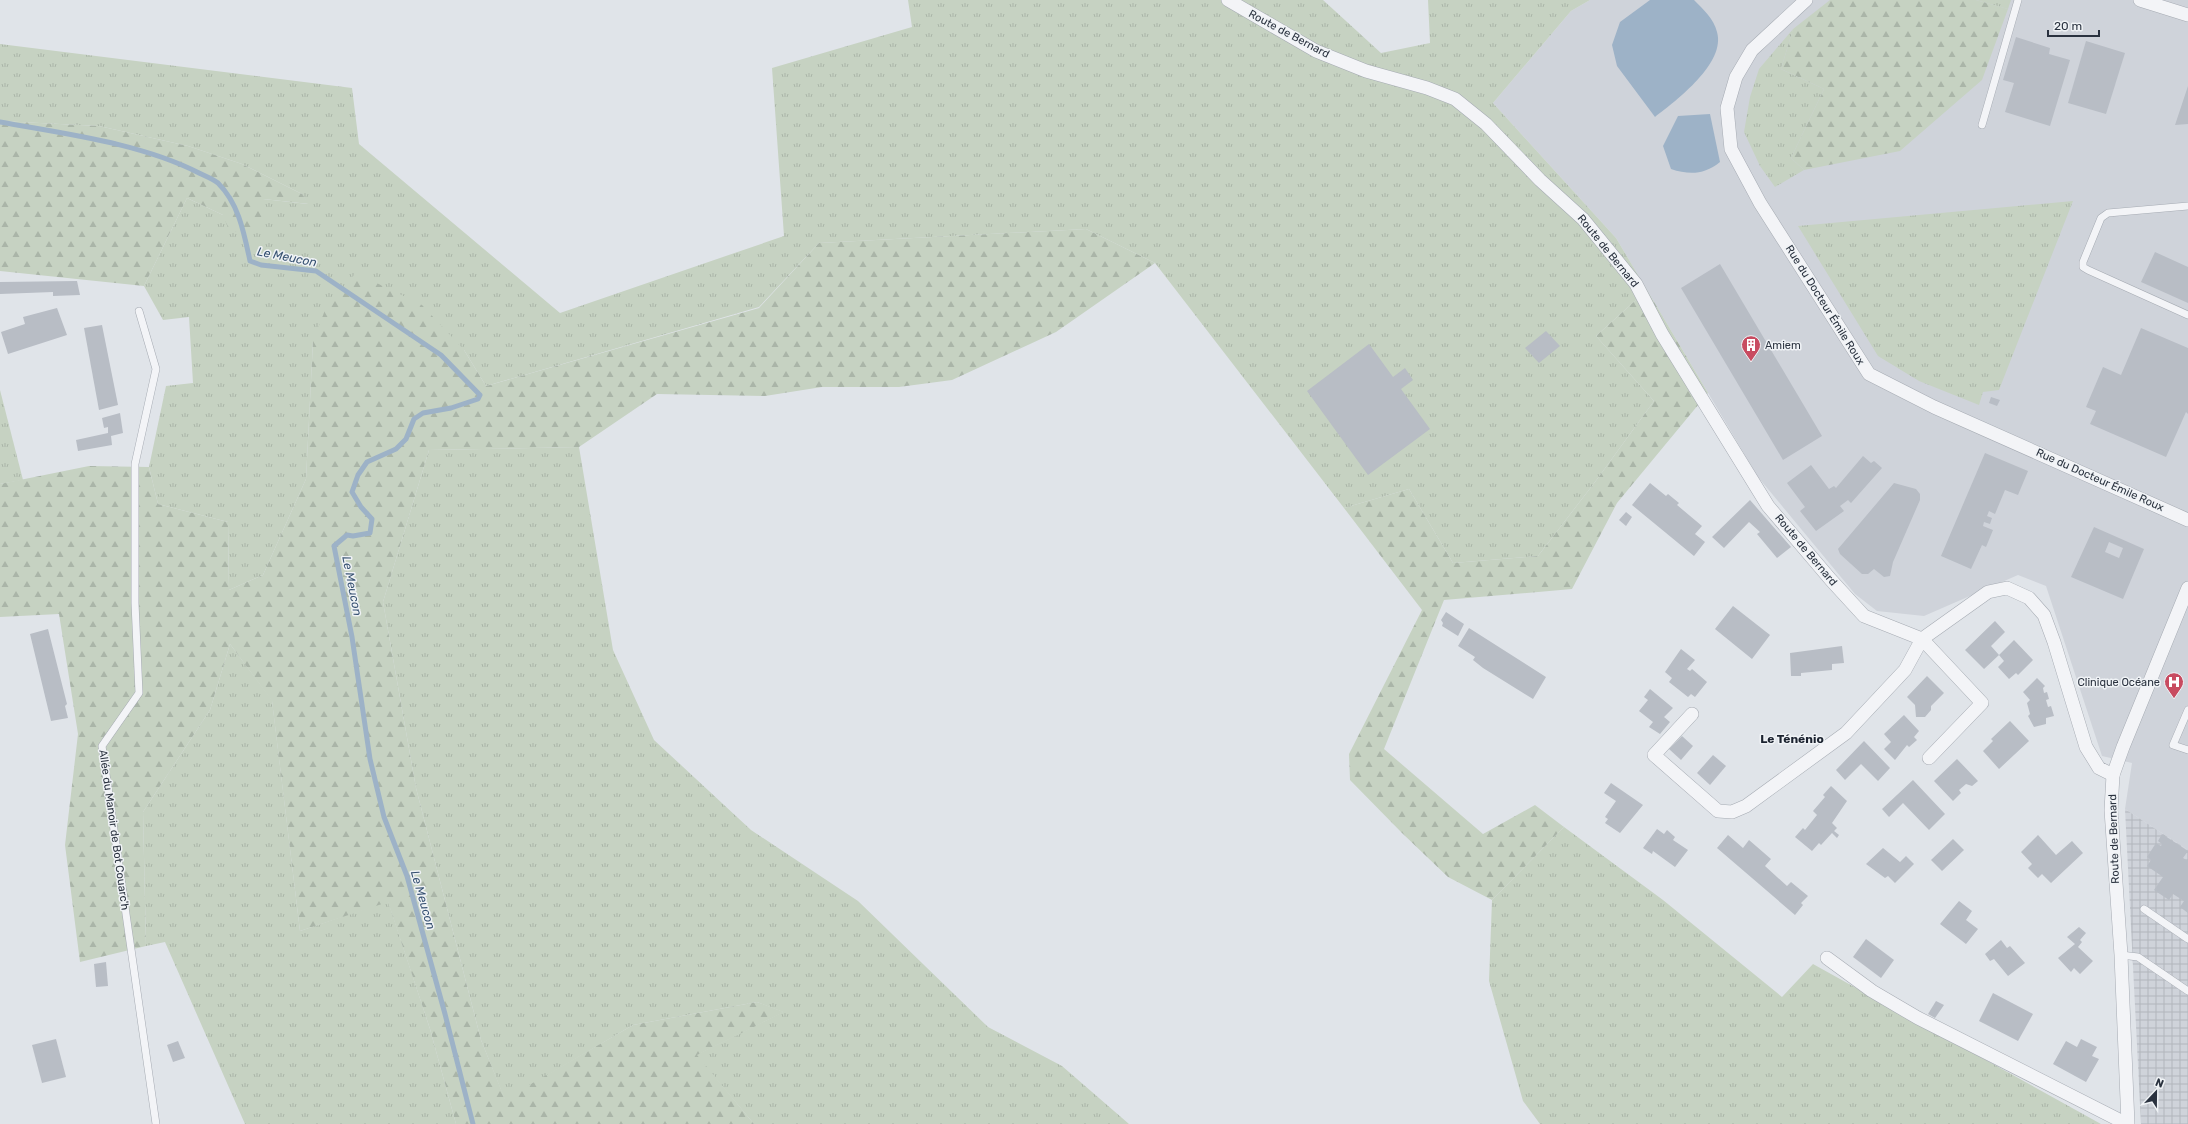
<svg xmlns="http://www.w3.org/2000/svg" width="2188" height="1124" font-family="Rubik,sans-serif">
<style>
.built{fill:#cfd3da}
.industrial{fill:url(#industrial-grid)}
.grass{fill:url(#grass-tufts)}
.forest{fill:url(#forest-firs)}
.water{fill:#9db2c7}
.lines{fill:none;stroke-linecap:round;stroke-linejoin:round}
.stream{stroke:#9db2c7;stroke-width:5}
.building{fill:#b8bdc5;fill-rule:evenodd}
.service-casing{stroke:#a6abb3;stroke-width:8}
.minor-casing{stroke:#a6abb3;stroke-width:14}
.service{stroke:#f3f4f7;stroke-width:7}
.minor{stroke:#f3f4f7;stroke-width:13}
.labels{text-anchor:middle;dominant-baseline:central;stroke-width:3;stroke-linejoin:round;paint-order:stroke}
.street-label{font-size:11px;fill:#2a323f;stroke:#f0f3f6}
.poi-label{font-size:11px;fill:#2a323f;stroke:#f0f3f6;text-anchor:start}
.water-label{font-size:12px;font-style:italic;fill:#365171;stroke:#f0f3f6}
.neighbourhood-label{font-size:12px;font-weight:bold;fill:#1c2330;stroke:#f0f3f6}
</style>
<defs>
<pattern id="industrial-grid" width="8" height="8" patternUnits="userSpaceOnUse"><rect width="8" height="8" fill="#cfd3da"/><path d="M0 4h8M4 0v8" fill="none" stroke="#b2b6bc"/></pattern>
<pattern id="grass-tufts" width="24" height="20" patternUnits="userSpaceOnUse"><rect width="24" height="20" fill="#c6d2c2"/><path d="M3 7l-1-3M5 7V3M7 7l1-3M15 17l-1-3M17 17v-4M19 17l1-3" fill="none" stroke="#aab5a8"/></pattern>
<pattern id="forest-firs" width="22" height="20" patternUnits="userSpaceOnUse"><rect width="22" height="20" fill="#c6d2c2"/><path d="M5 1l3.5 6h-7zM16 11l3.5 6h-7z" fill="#aab5a8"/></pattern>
</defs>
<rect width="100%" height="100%" fill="#e0e4e9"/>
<polygon class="built" points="1590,0 2188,0 2188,850 2125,809 2132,763 2102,756 2046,586 2018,575 1924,616 1877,611 1855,594 1758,477 1616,238 1493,103 1571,11"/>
<polygon class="industrial" points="2125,809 2188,850 2188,1124 2141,1124"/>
<g class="grass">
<polygon points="908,0 1323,0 1381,53 1430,43 1428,0 1590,0 1571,11 1493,103 1616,238 1647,290 1596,336 1654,401 1595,482 1538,556 1453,563 1409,489 1344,508 1155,263 1086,229 819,243 759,307 486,386 464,350 313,341 306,479 263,575 229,590 228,522 158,504 149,467 166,386 193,383 189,317 163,320 144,286 187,198 223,215 263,199 308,204 302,194 242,164 188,146 99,126 0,121 0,44 352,88 359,144 560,313 784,236 772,68 912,27"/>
<polygon points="1976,0 2011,0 2008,9"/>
<polygon points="1793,29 1781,69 1824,89 1791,158 1804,170 1775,187 1760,166 1744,132 1750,97 1759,69"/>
<polygon points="2073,201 1999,390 1983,392 1979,405 1919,381 1878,356 1798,226"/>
<polygon points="0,390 23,480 0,484"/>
<polygon points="579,447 613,650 654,740 751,830 858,901 988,1027 1062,1066 1129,1124 754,1124 696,1055 783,1012 757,1002 633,1025 505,1100 481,1040 416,788 383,602 429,450"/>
<polygon points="230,644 272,700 300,931 388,901 430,1029 456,1124 245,1124 165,942 146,946 143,812 210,710"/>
<polygon points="1564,827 1663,900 1782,997 1813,964 2101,1124 1540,1124 1523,1101 1489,981 1492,900"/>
</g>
<g class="forest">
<polygon points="1830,0 1976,0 2008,9 1982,80 1900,151 1804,170 1791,158 1824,89 1781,69 1793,29"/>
<polygon points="0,121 99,126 188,146 242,164 302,194 309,204 263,199 261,224 230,233 223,215 187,198 144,286 0,271"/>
<polygon points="1086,229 1155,263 1056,332 952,380 899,387 822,387 765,396 657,394 579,447 429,450 383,602 416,788 481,1040 505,1099 633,1025 757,1002 784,1012 697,1055 754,1124 456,1124 430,1029 388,902 300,931 272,701 230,644 210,710 143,812 146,946 80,962 65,845 78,734 59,614 0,617 0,484 89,466 149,467 158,504 228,522 229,590 263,575 306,479 313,341 327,305 356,273 422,305 464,350 486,386 759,308 819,243"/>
<polygon points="1647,290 1708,393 1617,503 1572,589 1444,600 1384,749 1483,834 1535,805 1564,827 1492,900 1448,877 1402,833 1350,780 1349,754 1422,610 1344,508 1409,489 1453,563 1538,556 1595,482 1654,401 1596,336"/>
</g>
<g class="water">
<path d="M1650,0H1694C1703,9 1714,19 1717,32C1726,63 1677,100 1655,117L1617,66L1612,45L1620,22Z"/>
<path d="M1710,114L1720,162C1704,175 1689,175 1671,169L1663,146L1678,116Z"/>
</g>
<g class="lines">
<path class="stream" d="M0,122C65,134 140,143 199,173C205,176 213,179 218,183C239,204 244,233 250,261L261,265L316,271L441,355L480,395L478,399L451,408L423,413L414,419L406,439L396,449L367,462L358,475L352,492L361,507L372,519L370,533L353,536L347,535L334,546L352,637L370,759L384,817L407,876L445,1014L473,1124"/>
</g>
<g class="building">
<polygon points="2016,37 2050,48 2049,54 2070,60 2050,126 2005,112 2014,83 2003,80"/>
<polygon points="2086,41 2125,53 2106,114 2068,103"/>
<polygon points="2188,86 2188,124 2175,125"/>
<polygon points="2155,252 2188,267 2188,303 2141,282"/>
<polygon points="1720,264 1822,436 1783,460 1681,288"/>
<polygon points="77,281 80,295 53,296 53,292 0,294 0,282"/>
<polygon points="57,308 67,335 8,354 1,332 25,324 23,317"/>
<polygon points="102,325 118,405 99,410 84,328"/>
<polygon points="2141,328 2188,348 2188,414 2186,412 2166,457 2090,424 2096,411 2086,407 2103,367 2121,375"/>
<polygon points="1546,331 1560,346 1539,363 1525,348"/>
<polygon points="1369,344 1393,377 1405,368 1413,380 1401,389 1430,429 1368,475 1307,391"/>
<polygon points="1991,397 2000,400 1997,406 1989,403"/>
<polygon points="120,413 123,433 111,436 112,445 78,451 76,440 108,433 108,427 104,428 102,418"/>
<polygon points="1985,453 2028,471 2018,495 2005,490 1995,514 1989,511 1987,516 1992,518 1990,524 1984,522 1983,526 1993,530 1986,547 1982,545 1971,569 1941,556"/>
<polygon points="1863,456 1871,463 1874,461 1882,468 1851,503 1848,500 1840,506 1844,511 1816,531 1800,511 1805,507 1787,483 1811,465 1829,489 1834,486 1836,488"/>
<polygon points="1650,483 1666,496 1668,494 1679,503 1677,505 1702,526 1695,534 1705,542 1694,556 1632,505"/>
<polygon points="1894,483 1916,489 1920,494 1920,500 1893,562 1890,576 1884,577 1874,569 1868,574 1862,574 1840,554 1838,549"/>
<polygon points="1750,500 1791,547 1777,558 1757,534 1760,532 1749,522 1724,548 1712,537"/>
<polygon points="1626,512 1632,517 1626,526 1619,520"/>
<path d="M2094,527L2144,549L2123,599L2071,577ZM2109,542L2123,548L2119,558L2105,552Z"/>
<polygon points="1733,606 1770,635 1752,659 1715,629"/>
<polygon points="1446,612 1464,624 1458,636 1442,626 1443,623 1441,620"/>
<polygon points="1995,621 2005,632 1991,646 1999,655 1984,669 1965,650"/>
<polygon points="1469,628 1546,677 1533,699 1483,668 1473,660 1475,657 1458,646"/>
<polygon points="48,629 67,704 65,706 68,718 51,721 30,634"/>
<polygon points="2014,640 2033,660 2018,675 2016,673 2009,679 1998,667 2004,661 1999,655"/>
<polygon points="1842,646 1844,663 1832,664 1832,670 1801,673 1801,676 1791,676 1790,653"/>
<polygon points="1681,649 1695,660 1687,669 1690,671 1692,669 1707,682 1695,697 1691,694 1688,697 1669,682 1672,678 1665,672"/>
<polygon points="1927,676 1944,693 1931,706 1931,710 1925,717 1916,717 1915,705 1907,697"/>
<polygon points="2037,678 2045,686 2043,688 2044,693 2047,692 2049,699 2046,700 2048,707 2051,706 2054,716 2046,718 2046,724 2034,727 2028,716 2030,714 2027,703 2030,700 2023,692"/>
<polygon points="1650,689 1673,708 1664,717 1670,722 1660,734 1649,727 1653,722 1639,711 1648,700 1644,697"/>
<polygon points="1904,715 1919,731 1914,737 1917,740 1909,747 1907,745 1895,760 1884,749 1891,742 1884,734"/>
<polygon points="2010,721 2029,741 1999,769 1983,751 1993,741 1991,739"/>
<polygon points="1682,736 1693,746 1681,760 1669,749"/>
<polygon points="1864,741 1890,768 1878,781 1861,764 1845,780 1836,770"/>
<polygon points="1713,755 1726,766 1710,785 1697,773"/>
<polygon points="1957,759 1978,781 1972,786 1966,784 1959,790 1961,793 1953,801 1934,781"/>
<polygon points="1913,780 1945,814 1929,830 1903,803 1889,817 1882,809"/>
<polygon points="1611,783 1643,805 1620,833 1605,823 1608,819 1605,817 1616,801 1604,793"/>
<polygon points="1831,786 1847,801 1832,823 1837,828 1834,831 1839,835 1837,838 1832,833 1821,845 1819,843 1812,851 1795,837 1803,828 1805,830 1817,815 1813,811 1825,797 1823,795"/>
<polygon points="1657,829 1664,834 1667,830 1675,837 1673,840 1688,850 1675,867 1653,851 1652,854 1643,848"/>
<polygon points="2162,834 2188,851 2183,858 2188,861 2188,913 2180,907 2184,901 2173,894 2169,900 2154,890 2163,877 2147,866 2151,860 2147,857 2156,843 2161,846 2162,844 2158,841"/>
<polygon points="1728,835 1743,848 1749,840 1771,859 1765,866 1787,886 1791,882 1808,896 1801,903 1803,905 1795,915 1717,848"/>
<polygon points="2038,835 2056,855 2072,841 2083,853 2051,883 2042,874 2038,878 2028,868 2032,864 2021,852"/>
<polygon points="1953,839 1964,850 1942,871 1931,860"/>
<polygon points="1883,848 1900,862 1906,856 1914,864 1895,883 1888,876 1885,878 1866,864"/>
<polygon points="1959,901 1972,911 1966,920 1978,929 1966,944 1940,924"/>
<polygon points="2079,927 2086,933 2080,940 2082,942 2078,947 2093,961 2080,974 2074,968 2071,972 2058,958 2075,944 2067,937"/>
<polygon points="1866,939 1894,960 1881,978 1853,957"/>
<polygon points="2001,940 2007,948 2010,946 2025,963 2008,976 1994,959 1990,961 1985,954"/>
<polygon points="106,962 108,986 96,987 94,964"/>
<polygon points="1993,993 2033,1014 2018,1041 1979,1021"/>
<polygon points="1936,1001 1944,1005 1935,1018 1928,1014"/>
<polygon points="56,1039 66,1077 42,1083 32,1045"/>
<polygon points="2081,1039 2097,1047 2092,1056 2099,1059 2086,1082 2053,1064 2066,1041 2077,1047"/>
<polygon points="178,1041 185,1058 173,1062 167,1045"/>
</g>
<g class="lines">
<g class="service-casing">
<g id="service">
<polyline points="1982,125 2018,0"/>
<polyline points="2188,206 2108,213 2101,218 2083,262 2083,267 2088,270 2188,315"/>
<polyline points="139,311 156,369 135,464 135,603 139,693 102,746 156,1124"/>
<polyline points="2188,710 2173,745 2188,750"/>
<polyline points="2144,909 2188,939"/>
<polyline points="2121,955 2138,957 2188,991"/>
</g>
</g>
<g class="minor-casing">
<g id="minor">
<polyline points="1228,0 1316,51 1366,71 1427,88 1455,99 1486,124 1540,180 1583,219 1636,284 1662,334 1768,506 1831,580 1864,616 1922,639 1988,592 2007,588 2029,598 2044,615 2054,642 2086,747 2099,768 2113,775"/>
<polyline points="1806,0 1752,50 1736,77 1727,108 1731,149 1760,203 1869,374 1934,407 2188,520"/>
<polyline points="2140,0 2188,15"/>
<polyline points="1692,714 1654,755 1718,811 1732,812 1746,806 1846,733 1905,670 1922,639 1982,703 1929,758"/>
<polyline points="1827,958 1872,991 1918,1018 2127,1124"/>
<polyline points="2128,1124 2121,955 2111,810 2113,775 2123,747 2188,588"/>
</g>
</g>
<use href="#service" class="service"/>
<use href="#minor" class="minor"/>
</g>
<defs>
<g id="building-pin" transform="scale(1)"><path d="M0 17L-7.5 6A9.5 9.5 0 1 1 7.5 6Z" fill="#c84b60" stroke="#f0f3f6"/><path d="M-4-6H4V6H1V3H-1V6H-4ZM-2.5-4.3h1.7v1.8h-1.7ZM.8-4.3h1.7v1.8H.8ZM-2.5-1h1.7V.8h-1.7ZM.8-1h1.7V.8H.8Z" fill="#fff"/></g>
<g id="hospital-pin" transform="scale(1)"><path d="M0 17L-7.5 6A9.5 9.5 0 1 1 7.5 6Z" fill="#c84b60" stroke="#f0f3f6"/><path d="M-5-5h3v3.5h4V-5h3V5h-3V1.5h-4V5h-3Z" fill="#fff"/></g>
</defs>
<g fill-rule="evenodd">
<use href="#building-pin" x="1751" y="345"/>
<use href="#hospital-pin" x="2174" y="682"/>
</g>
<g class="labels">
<g class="street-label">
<text transform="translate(1289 34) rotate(28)">Route de Bernard</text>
<text transform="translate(1608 251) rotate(51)">Route de Bernard</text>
<text transform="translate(1825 305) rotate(58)">Rue du Docteur Émile Roux</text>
<text transform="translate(2100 480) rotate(24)">Rue du Docteur Émile Roux</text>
<text transform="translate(1806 550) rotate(50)">Route de Bernard</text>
<text transform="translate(114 830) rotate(82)">Allée du Manoir de Bot Couarc'h</text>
<text transform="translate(2114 839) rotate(-92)">Route de Bernard</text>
</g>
<g class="poi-label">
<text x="1765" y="345">Amiem</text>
<text x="2160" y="682" text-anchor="end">Clinique Océane</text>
</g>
<g class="water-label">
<text transform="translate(287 257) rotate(11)">Le Meucon</text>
<text transform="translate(352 586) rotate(79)">Le Meucon</text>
<text transform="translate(423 900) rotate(74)">Le Meucon</text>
</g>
<g class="neighbourhood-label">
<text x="1792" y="739">Le Ténénio</text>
</g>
</g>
<g transform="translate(2156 1092) rotate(22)" stroke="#f0f3f6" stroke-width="3" paint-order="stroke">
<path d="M0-3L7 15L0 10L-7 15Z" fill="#2a323f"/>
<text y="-6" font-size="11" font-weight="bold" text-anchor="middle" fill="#2a323f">N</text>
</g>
<path d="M2048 30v6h51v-6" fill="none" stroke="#2a323f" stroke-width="2"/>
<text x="2054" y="30" font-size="12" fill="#2a323f" stroke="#f0f3f6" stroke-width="3" paint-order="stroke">20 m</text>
</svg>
